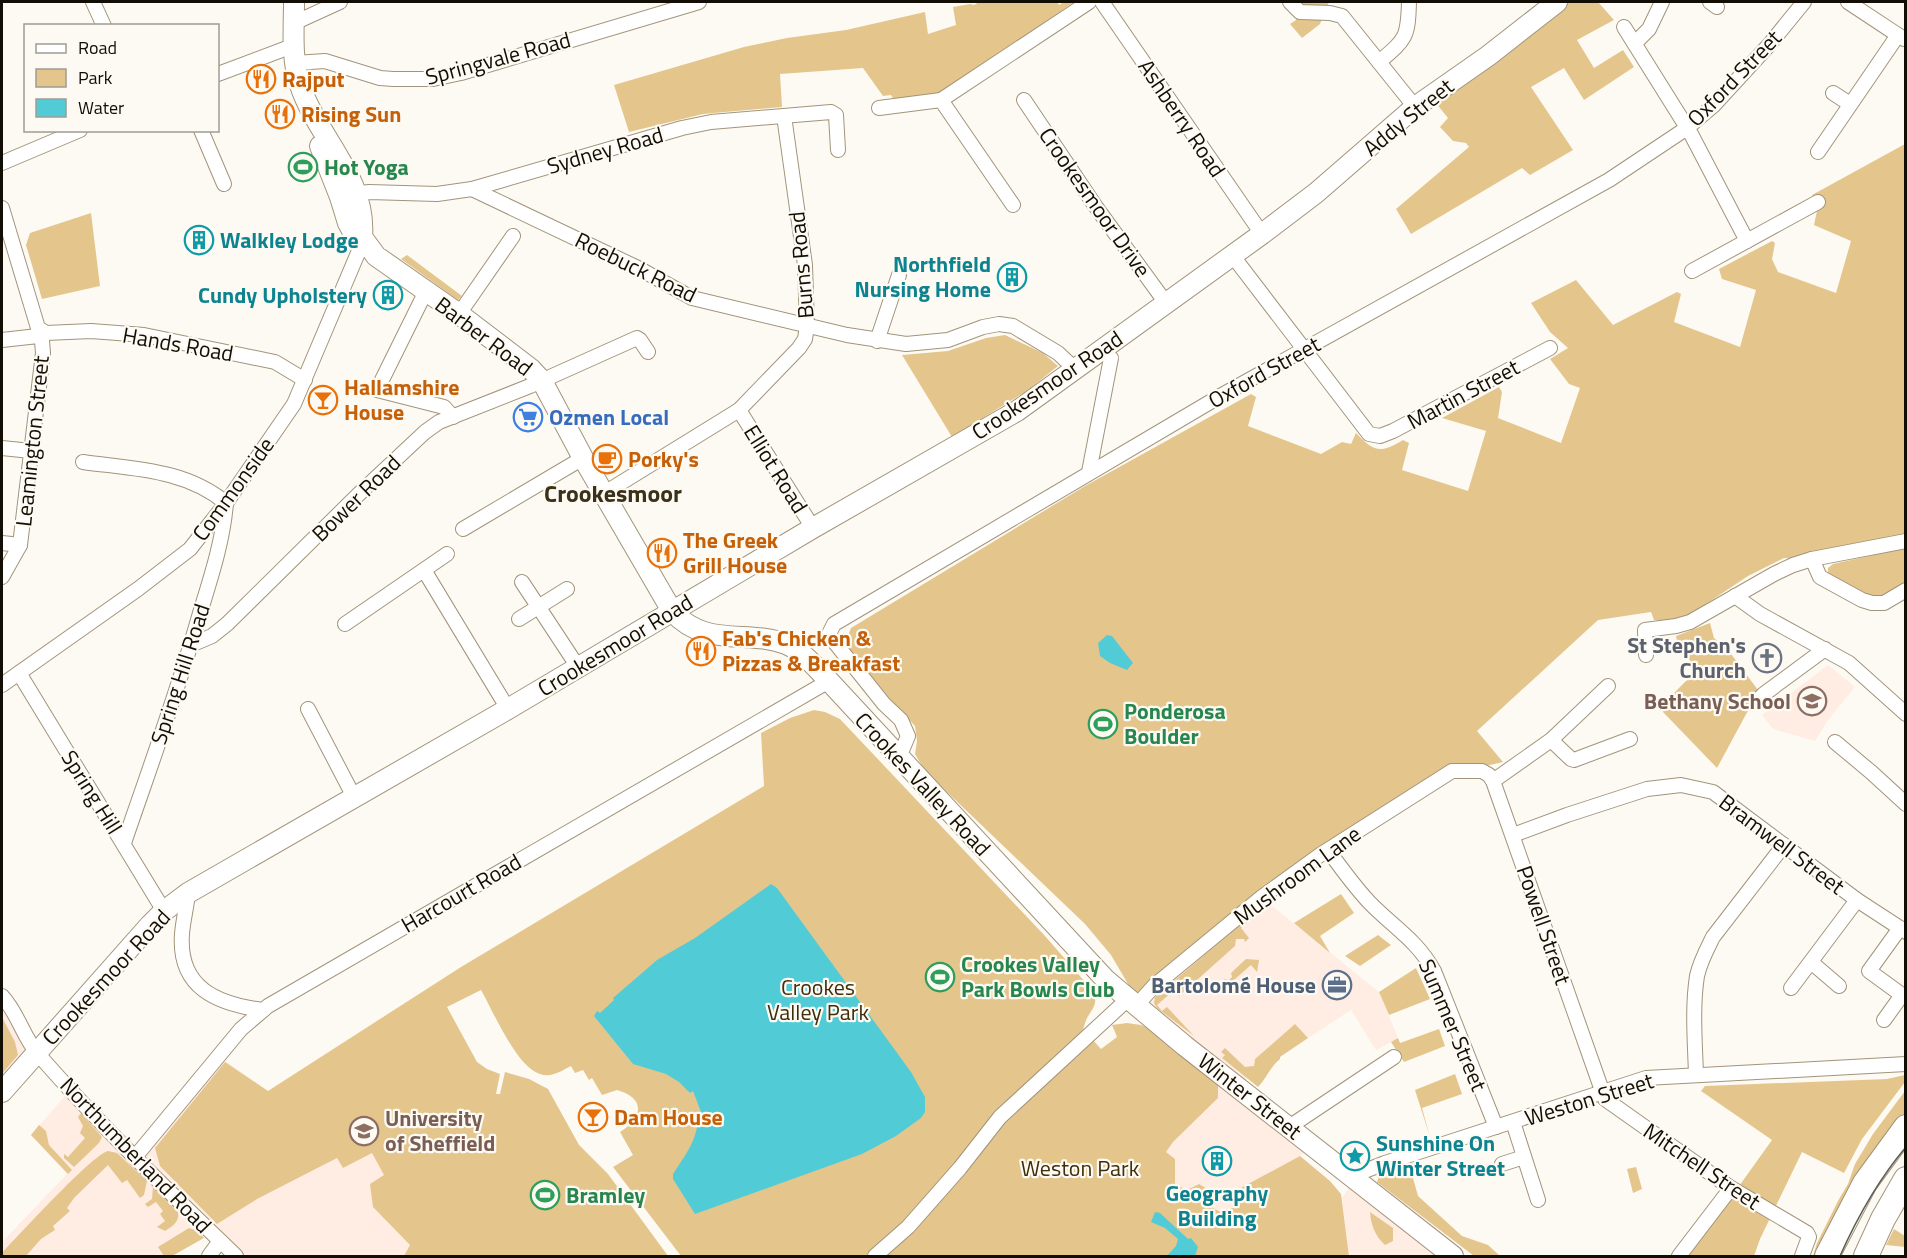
<svg xmlns="http://www.w3.org/2000/svg" width="1907" height="1258" font-family="'Titillium Web',sans-serif">
<style>
.education{fill:#ffece3}
.green{fill:#e4c68d}
.water{fill:#51ccd7}
.lines{fill:none;stroke-linecap:round;stroke-linejoin:round}
.street-casing{stroke:#a2947a;stroke-width:16}
.secondary-casing{stroke:#a2947a;stroke-width:22}
.highway-casing{stroke:#a2947a;stroke-width:26}
.street{stroke:#fff;stroke-width:14}
.secondary{stroke:#fff;stroke-width:20}
.highway{stroke:#fff;stroke-width:24}
.tram{stroke:#605b53;stroke-width:1.5}
.labels{text-anchor:middle;dominant-baseline:central;stroke-width:4.5;stroke-linejoin:round;paint-order:stroke}
.street-label{font-size:22px;fill:#130e05;stroke:#fdfaf4}
.food-label{font-size:22px;font-weight:bold;fill:#c56008;stroke:#fdfaf4;text-anchor:start}
.leisure-label{font-size:22px;font-weight:bold;fill:#27864d;stroke:#fdfaf4;text-anchor:start}
.culture-label{font-size:22px;font-weight:bold;fill:#0d838f;stroke:#fdfaf4;text-anchor:start}
.shop-label{font-size:22px;font-weight:bold;fill:#366cbe;stroke:#fdfaf4;text-anchor:start}
.worship-label{font-size:22px;font-weight:bold;fill:#5b616d;stroke:#fdfaf4;text-anchor:end}
.education-label{font-size:22px;font-weight:bold;fill:#785e54;stroke:#fdfaf4;text-anchor:end}
.service-label{font-size:22px;font-weight:bold;fill:#4e5e75;stroke:#fdfaf4;text-anchor:end}
.park-label{font-size:22px;fill:#3e2e0a;stroke:#fdfaf4}
.neighbourhood-label{font-size:24px;font-weight:bold;fill:#3b3018;stroke:#fdfaf4}
</style>
<rect width="100%" height="100%" fill="#fdfaf4"/>
<g class="education">
<polygon points="1828,665 1855,687 1828,720 1815,741 1773,729 1762,715"/>
<polygon points="1266,901 1379,992 1398,1038 1376,1050 1351,1010 1247,1078 1247,1094 1311,1145 1300,1156 1235,1191 1234,1207 1222,1213 1210,1206 1210,1191 1199,1184 1187,1190 1175,1184 1175,1160 1166,1152 1173,1142 1218,1098 1218,1085 1222,1075 1136,1006"/>
<polygon points="2,996 32,1046 2,1092"/>
<polygon points="397,1008 496,1094 500,1095 505,1072 529,1079 548,1089 579,1145 608,1174 668,1256 236,1256 211,1233 172,1256 2,1256 2,1242 67,1174 31,1135 70,1090 135,1157 218,1056 268,1091"/>
<polygon points="1355,1179 1453,1256 1349,1256 1342,1198"/>
</g>
<g class="green">
<polygon points="979,2 1004,2 1005,3 1009,2 1057,2 1059,5 1064,2 1074,2 941,94 894,100 891,95 883,96 863,68 780,74 782,107 703,114 629,132 614,85 744,47 787,38 846,30 925,12 928,34 956,25 953,7 970,4 974,5"/>
<polygon points="1295,2 1329,2 1320,24 1302,38 1290,24 1296,20"/>
<polygon points="1565,2 1598,2 1614,20 1577,40 1594,68 1623,50 1634,67 1584,100 1564,68 1531,87 1573,150 1530,175 1522,168 1411,234 1396,209 1469,147 1466,143 1453,141 1440,127 1448,118 1435,102"/>
<path d="M1905,144V541L1812,559L1784,558L1748,576L1694,612L1672,621L1654,620L1651,612L1598,620L1477,731L1503,762L1472,769L1452,771L1317,848L1161,971L1135,996L1111,955L1085,924L925,771L915,754L917,741L915,726L891,700L848,647L847,638L851,628L1085,486L1251,394L1256,397L1248,426L1321,454L1342,442L1351,444L1356,433C1374,452 1380,454 1403,440L1409,443L1402,470L1468,491L1486,431L1442,418L1499,387L1502,392L1498,418L1561,443L1580,388L1569,384L1550,359L1568,348L1550,332L1531,303L1576,280L1613,325L1677,292L1681,294L1674,322L1740,347L1756,290L1722,279L1719,269L1772,241L1775,243L1772,259L1778,272L1836,293L1851,241L1814,225L1817,211L1812,195Z"/>
<polygon points="91,213 100,286 42,299 26,245 30,233"/>
<polygon points="407,255 462,296 458,300 401,259"/>
<polygon points="1005,335 1043,353 1058,366 1028,390 952,437 902,355 948,351 986,338"/>
<path d="M1905,548V583C1873,610 1858,597 1828,576V568L1833,564Z"/>
<polygon points="1710,623 1714,638 1728,650 1761,694 1751,705 1717,768 1663,712 1662,705 1690,677 1693,665 1677,641 1676,636"/>
<path d="M814,710L825,712L840,719L1045,936L1093,991C1098,1003 1094,1007 1087,1018C1084,1024 1083,1031 1081,1038L990,1120L930,1193L896,1230L866,1256H681L613,1167L633,1155L620,1132C643,1118 646,1098 617,1090L602,1095L592,1078L589,1080L583,1070L575,1073L571,1066C561,1071 552,1078 540,1074C517,1068 493,1011 481,990L447,1007L477,1062L487,1069L500,1074L496,1094H500L505,1072L529,1079L548,1089L579,1145L608,1174L668,1256H404L410,1245L373,1207L370,1184L384,1175L372,1153L343,1168L337,1158L257,1199L217,1224L160,1166L155,1148L225,1062L268,1091L461,967L764,786L761,733L790,718Z"/>
<polygon points="1341,894 1354,913 1320,936 1330,953 1294,923"/>
<polygon points="1255,912 1257,914 1241,928 1249,938 1245,942 1244,939 1236,939 1235,946 1179,996 1173,991 1157,1005 1162,1011 1167,1007 1194,1036 1157,1008 1154,1003 1155,997"/>
<polygon points="1378,935 1391,945 1360,966 1345,956"/>
<polygon points="1246,959 1259,960 1257,972 1251,965 1226,987 1221,982 1224,979 1229,980 1232,977 1231,973"/>
<polygon points="1416,968 1430,999 1389,1015 1379,992"/>
<polygon points="2,1017 15,1042 18,1055 2,1074"/>
<polygon points="1127,1023 1141,1025 1146,1027 1218,1085 1218,1098 1173,1142 1166,1152 1175,1159 1175,1184 1187,1190 1199,1184 1211,1191 1210,1206 1222,1213 1234,1207 1235,1191 1300,1156 1330,1181 1341,1194 1349,1256 882,1256 996,1126 1093,1040 1101,1049 1117,1037 1112,1025"/>
<path d="M1295,1024L1308,1038L1280,1057V1059C1270,1067 1267,1078 1258,1087L1222,1058L1225,1055L1221,1052L1225,1048L1245,1067L1254,1066L1255,1059Z"/>
<polygon points="1439,1029 1445,1046 1404,1062 1391,1042 1398,1038 1400,1043"/>
<polygon points="1455,1074 1462,1094 1422,1108 1430,1137 1415,1090"/>
<polygon points="1905,1075 1905,1082 1862,1139 1844,1173 1802,1152 1760,1239 1754,1256 1689,1256 1772,1140 1701,1091 1705,1086 1887,1079"/>
<polygon points="1905,1091 1905,1115 1873,1156 1818,1256 1813,1256 1817,1243 1839,1199 1848,1184 1855,1164 1873,1134"/>
<polygon points="81,1113 102,1137 99,1143 74,1167 64,1158 64,1154 68,1157 85,1138 80,1133 83,1126 78,1117"/>
<polygon points="39,1125 46,1131 49,1145 72,1170 68,1174 31,1135"/>
<path d="M108,1151L117,1153L147,1181L144,1195L140,1198L127,1180L122,1183L108,1165L74,1198L67,1208L70,1211L53,1226L55,1230L41,1239L26,1256H2V1253C18,1236 93,1154 108,1151Z"/>
<polygon points="1419,1162 1413,1178 1418,1196 1462,1236 1488,1245 1500,1256 1474,1256 1377,1182 1379,1176"/>
<polygon points="1636,1167 1642,1189 1633,1193 1627,1169"/>
<path d="M153,1186L178,1212C180,1221 173,1226 165,1231L157,1227L165,1221L160,1214L163,1211L156,1202L148,1207L145,1204L152,1199Z"/>
<path d="M1370,1212L1393,1228V1241L1385,1245C1375,1236 1371,1225 1370,1212Z"/>
<polygon points="189,1228 195,1230 204,1238 172,1256 164,1256 158,1247"/>
<polygon points="1894,1229 1905,1236 1905,1247 1886,1245"/>
</g>
<g class="water">
<polygon points="1107,635 1112,636 1133,663 1127,670 1110,663 1100,656 1098,643"/>
<path d="M771,884L777,888L911,1072L925,1097V1112L921,1118L896,1136L862,1154L695,1214L673,1179V1174C686,1154 699,1138 698,1113L701,1112L693,1091L690,1093L679,1082L666,1074L633,1064L594,1016L597,1011L600,1013L614,1000L613,998L657,960L695,938Z"/>
<polygon points="1155,1212 1160,1213 1188,1239 1191,1238 1198,1247 1195,1256 1167,1256 1176,1246 1178,1239 1165,1228 1151,1222"/>
</g>
<g class="lines">
<g class="street-casing">
<g id="street">
<polyline points="93,2 104,26"/>
<polyline points="1102,2 1262,234"/>
<polyline points="1290,2 1300,12 1330,13 1342,16 1415,107"/>
<polyline points="1710,2 1717,7"/>
<polyline points="1848,2 1904,39"/>
<polyline points="294,23 340,2"/>
<polyline points="1624,27 1691,134 1747,241"/>
<polyline points="1635,43 1649,29 1662,2"/>
<path d="M1379,62C1406,39 1408,38 1409,2"/>
<polyline points="295,63 325,61 380,78 393,79 433,79 461,73 699,2"/>
<polyline points="218,74 295,45"/>
<polyline points="1833,93 1850,104"/>
<polyline points="941,100 1013,205"/>
<polyline points="1024,100 1096,207 1166,303"/>
<polyline points="879,108 941,100 1089,2"/>
<polyline points="201,130 224,184"/>
<polyline points="1818,152 1898,35"/>
<polyline points="2,163 80,130"/>
<polyline points="472,189 640,269 692,298 847,335 906,344 948,340 983,327 999,324 1013,326 1058,353 1075,369"/>
<polyline points="348,195 369,192 437,194 472,189 682,128 711,122 831,112 836,115 838,150"/>
<polyline points="2,208 38,328 46,333 91,331 144,335 275,362 305,380"/>
<polyline points="1232,255 1369,434 1380,436 1393,431 1550,348"/>
<polyline points="1692,271 1818,202"/>
<polyline points="426,291 377,390 444,407 453,417"/>
<polyline points="459,314 513,236"/>
<polyline points="2,340 38,336 42,341 43,353 20,545 2,577"/>
<polyline points="877,341 899,275"/>
<polyline points="739,410 813,528"/>
<polyline points="2,448 31,451"/>
<path d="M83,462C133,469 185,469 226,503C223,541 211,577 200,613C178,691 150,767 124,843"/>
<polyline points="1089,472 1111,358"/>
<polyline points="603,494 739,410 799,348 805,339 807,326 805,265 784,116"/>
<polyline points="463,529 583,458"/>
<polyline points="2,543 20,545"/>
<polyline points="1812,559 1820,577 1862,600 1872,603 1884,603 1906,590"/>
<polyline points="424,570 508,709"/>
<polyline points="522,582 578,667"/>
<polyline points="1735,596 1760,614 1849,663 1906,714"/>
<polyline points="519,619 567,589"/>
<polyline points="345,624 447,554"/>
<polyline points="191,645 212,636 227,624 364,489 425,432 439,422 530,386 637,338 640,340 648,352"/>
<polyline points="1646,655 1645,630 1676,626 1690,622 1774,574 1793,565 1812,559 1906,541"/>
<polyline points="19,673 164,911"/>
<polyline points="2,685 138,589 190,549 226,503 294,404 358,253 362,237"/>
<polyline points="1757,701 1764,694 1825,649"/>
<polyline points="308,709 354,797"/>
<polyline points="1551,740 1571,759 1574,760 1630,739"/>
<polyline points="1835,742 1871,772 1906,804"/>
<polyline points="897,756 903,748 908,736 901,720 884,704 832,639 829,634 834,624 1222,395 1609,180 1687,128 1713,106 1769,45 1804,2"/>
<polyline points="1493,781 1551,740 1608,686"/>
<polyline points="1513,835 1567,815 1647,789 1681,785 1713,792 1857,900 1906,932"/>
<path d="M1328,850C1341,868 1354,886 1369,902C1393,927 1417,940 1434,971L1496,1127"/>
<path d="M188,893C187,906 183,920 182,934C178,988 217,1004 263,1010"/>
<polyline points="1811,962 1839,986"/>
<polyline points="1791,988 1857,900"/>
<path d="M2,996C18,1013 23,1037 38,1054C100,1125 168,1191 236,1256"/>
<polyline points="1136,1006 1154,986 1262,897 1320,855 1452,771 1482,771 1489,775 1493,781 1605,1099 1731,1188 1807,1233 1809,1237 1802,1256"/>
<polyline points="1884,1020 1902,995 1869,971 1900,928"/>
<path d="M1696,1075C1695,1042 1692,1008 1697,976C1700,962 1707,949 1713,937L1784,845"/>
<polyline points="1513,1122 1538,1200"/>
<polyline points="1289,1127 1394,1057"/>
<polyline points="135,1157 241,1029 268,1006 829,681"/>
<polyline points="1502,1164 1524,1157"/>
<polyline points="1355,1179 1362,1172 1385,1163 1646,1078 1906,1064"/>
<polyline points="209,1256 220,1241"/>
<polyline points="875,1256 908,1227 960,1168 1000,1117 1128,999"/>
<polyline points="1679,1256 1731,1188"/>
</g>
</g>
<g class="secondary-casing">
<g id="secondary">
<path d="M294,2C294,28 291,59 300,85C317,137 367,178 362,237"/>
<polyline points="320,146 340,197 348,223 354,234 362,237"/>
<path d="M362,237L376,256L459,314L531,369L542,381L583,458L672,611C706,649 747,629 786,644C803,651 816,668 829,681L1106,980L1185,1046L1453,1256"/>
<polyline points="2,1092 150,925 164,911 188,893 508,709 813,528 1017,411 1262,234 1316,193 1415,107 1488,56 1557,2"/>
</g>
</g>
<g class="highway-casing">
<g id="highway">
<polyline points="1827,1256 1865,1183 1906,1127"/>
<polyline points="1866,1256 1883,1219 1906,1179"/>
</g>
</g>
<use href="#street" class="street"/>
<use href="#secondary" class="secondary"/>
<use href="#highway" class="highway"/>
<path class="tram" d="M1840,1256C1857,1218 1878,1180 1906,1147"/>
</g>
<defs>
<g id="restaurant-ring" transform="scale(1.5)"><circle r="9.5" fill="#fdfaf4" stroke="#e8710a" stroke-width="1.5"/><path d="M-5-6h1v4h1v-4h1v4h1v-4h1v5L-1.5 .5V6h-2V.5L-5-1ZM5-6V6H3V1.5H1.5Q1.5-4 5-6Z" fill="#e8710a"/></g>
<g id="stadium-ring" transform="scale(1.5)"><circle r="9.5" fill="#fdfaf4" stroke="#2e9e5b" stroke-width="1.5"/><path d="M0-5a6.5 5 0 1 0 0 10a6.5 5 0 1 0 0-10ZM-3.5-1.8h7v3.6h-7Z" fill="#2e9e5b"/></g>
<g id="building-ring" transform="scale(1.5)"><circle r="9.5" fill="#fdfaf4" stroke="#0f9aa8" stroke-width="1.5"/><path d="M-4-6H4V6H1V3H-1V6H-4ZM-2.5-4.3h1.7v1.8h-1.7ZM.8-4.3h1.7v1.8H.8ZM-2.5-1h1.7V.8h-1.7ZM.8-1h1.7V.8H.8Z" fill="#0f9aa8"/></g>
<g id="bar-ring" transform="scale(1.5)"><circle r="9.5" fill="#fdfaf4" stroke="#e8710a" stroke-width="1.5"/><path d="M-6-5H6L.8 .8V4.5H3.5V6h-7V4.5H-.8V.8Z" fill="#e8710a"/></g>
<g id="supermarket-ring" transform="scale(1.5)"><circle r="9.5" fill="#fdfaf4" stroke="#3f7fe0" stroke-width="1.5"/><path d="M-6-5.5h2.5l.6 2H6L4.5 2H-2.5L-4.4-4H-6ZM-1.5 3.2a1.3 1.3 0 1 0 .1 0ZM3 3.2a1.3 1.3 0 1 0 .1 0Z" fill="#3f7fe0"/></g>
<g id="cafe-ring" transform="scale(1.5)"><circle r="9.5" fill="#fdfaf4" stroke="#e8710a" stroke-width="1.5"/><path d="M-5.5-4.5H6V0H3Q3 3.5 0 3.5H-2.5Q-5.5 3.5-5.5 0ZM3-3.2v2h1.7v-2ZM-6 4.5H4V6H-6Z" fill="#e8710a"/></g>
<g id="church-ring" transform="scale(1.5)"><circle r="9.5" fill="#fdfaf4" stroke="#6b7280" stroke-width="1.5"/><path d="M-1.2-6h2.4v3.5h3.3v2.4h-3.3V6h-2.4V-.1h-3.3v-2.4h3.3Z" fill="#6b7280"/></g>
<g id="school-ring" transform="scale(1.5)"><circle r="9.5" fill="#fdfaf4" stroke="#8d6e63" stroke-width="1.5"/><path d="M0-5L7-2L0 1L-7-2ZM-4 1L0 2.5L4 1V4Q0 6-4 4Z" fill="#8d6e63"/></g>
<g id="office-ring" transform="scale(1.5)"><circle r="9.5" fill="#fdfaf4" stroke="#5c6f8a" stroke-width="1.5"/><path d="M-6-3h4V-5.5h4V-3h4V5H-6ZM-1-4.5V-3h2v-1.5ZM-6 0V1H6V0Z" fill="#5c6f8a"/></g>
<g id="university-ring" transform="scale(1.5)"><circle r="9.5" fill="#fdfaf4" stroke="#8d6e63" stroke-width="1.5"/><path d="M0-5L7-2L0 1L-7-2ZM-4 1L0 2.5L4 1V4Q0 6-4 4Z" fill="#8d6e63"/></g>
<g id="sight-ring" transform="scale(1.5)"><circle r="9.5" fill="#fdfaf4" stroke="#0f9aa8" stroke-width="1.5"/><path d="M0-6L1.8-2.2L6-1.7L2.9 1.2L3.7 5.4L0 3.3L-3.7 5.4L-2.9 1.2L-6-1.7L-1.8-2.2Z" fill="#0f9aa8"/></g>
</defs>
<g fill-rule="evenodd">
<use href="#restaurant-ring" x="261" y="79"/>
<use href="#restaurant-ring" x="280" y="114"/>
<use href="#stadium-ring" x="303" y="167"/>
<use href="#building-ring" x="199" y="240"/>
<use href="#building-ring" x="1012" y="277"/>
<use href="#building-ring" x="388" y="295"/>
<use href="#bar-ring" x="323" y="400"/>
<use href="#supermarket-ring" x="528" y="417"/>
<use href="#cafe-ring" x="607" y="459"/>
<use href="#restaurant-ring" x="662" y="553"/>
<use href="#restaurant-ring" x="701" y="651"/>
<use href="#church-ring" x="1767" y="658"/>
<use href="#school-ring" x="1812" y="701"/>
<use href="#stadium-ring" x="1103" y="724"/>
<use href="#stadium-ring" x="940" y="977"/>
<use href="#office-ring" x="1337" y="985"/>
<use href="#bar-ring" x="593" y="1117"/>
<use href="#university-ring" x="364" y="1131"/>
<use href="#sight-ring" x="1355" y="1156"/>
<use href="#building-ring" x="1217" y="1161"/>
<use href="#stadium-ring" x="545" y="1195"/>
</g>
<g class="labels">
<g class="street-label">
<text transform="translate(498 58) rotate(-15)">Springvale Road</text>
<text transform="translate(1734 78) rotate(-46)">Oxford Street</text>
<text transform="translate(1408 117) rotate(-39)">Addy Street</text>
<text transform="translate(1182 118) rotate(56)">Ashberry Road</text>
<text transform="translate(605 150) rotate(-16)">Sydney Road</text>
<text transform="translate(1095 202) rotate(55)">Crookesmoor Drive</text>
<text transform="translate(801 265) rotate(-95)">Burns Road</text>
<text transform="translate(636 267) rotate(26)">Roebuck Road</text>
<text transform="translate(484 336) rotate(37)">Barber Road</text>
<text transform="translate(178 344) rotate(10)">Hands Road</text>
<text transform="translate(1264 372) rotate(-29)">Oxford Street</text>
<text transform="translate(1047 385) rotate(-34)">Crookesmoor Road</text>
<text transform="translate(1463 394) rotate(-28)">Martin Street</text>
<text transform="translate(32 441) rotate(-84)">Leamington Street</text>
<text transform="translate(776 469) rotate(58)">Elliot Road</text>
<text transform="translate(233 489) rotate(-54)">Commonside</text>
<text transform="translate(356 498) rotate(-44)">Bower Road</text>
<text transform="translate(615 645) rotate(-31)">Crookesmoor Road</text>
<text transform="translate(180 674) rotate(-72)">Spring Hill Road</text>
<text transform="translate(923 784) rotate(47)">Crookes Valley Road</text>
<text transform="translate(92 792) rotate(58)">Spring Hill</text>
<text transform="translate(1782 844) rotate(37)">Bramwell Street</text>
<text transform="translate(1297 875) rotate(-36)">Mushroom Lane</text>
<text transform="translate(461 893) rotate(-30)">Harcourt Road</text>
<text transform="translate(1544 925) rotate(71)">Powell Street</text>
<text transform="translate(106 977) rotate(-47)">Crookesmoor Road</text>
<text transform="translate(1453 1025) rotate(67)">Summer Street</text>
<text transform="translate(1250 1096) rotate(38)">Winter Street</text>
<text transform="translate(1589 1099) rotate(-17)">Weston Street</text>
<text transform="translate(136 1155) rotate(46)">Northumberland Road</text>
<text transform="translate(1702 1166) rotate(34)">Mitchell Street</text>
</g>
<g class="food-label">
<text x="282" y="79">Rajput</text>
<text x="301" y="114">Rising Sun</text>
<text x="344" y="387">Hallamshire<tspan x="344" dy="25">House</tspan></text>
<text x="628" y="459">Porky's</text>
<text x="683" y="540">The Greek<tspan x="683" dy="25">Grill House</tspan></text>
<text x="722" y="638">Fab's Chicken &amp;<tspan x="722" dy="25">Pizzas &amp; Breakfast</tspan></text>
<text x="614" y="1117">Dam House</text>
</g>
<g class="leisure-label">
<text x="324" y="167">Hot Yoga</text>
<text x="1124" y="711">Ponderosa<tspan x="1124" dy="25">Boulder</tspan></text>
<text x="961" y="964">Crookes Valley<tspan x="961" dy="25">Park Bowls Club</tspan></text>
<text x="566" y="1195">Bramley</text>
</g>
<g class="culture-label">
<text x="220" y="240">Walkley Lodge</text>
<text x="991" y="264" text-anchor="end">Northfield<tspan x="991" dy="25">Nursing Home</tspan></text>
<text x="367" y="295" text-anchor="end">Cundy Upholstery</text>
<text x="1376" y="1143">Sunshine On<tspan x="1376" dy="25">Winter Street</tspan></text>
<text x="1217" y="1193" text-anchor="middle">Geography<tspan x="1217" dy="25">Building</tspan></text>
</g>
<g class="shop-label">
<text x="549" y="417">Ozmen Local</text>
</g>
<g class="worship-label">
<text x="1746" y="645">St Stephen's<tspan x="1746" dy="25">Church</tspan></text>
</g>
<g class="education-label">
<text x="1791" y="701">Bethany School</text>
<text x="385" y="1118" text-anchor="start">University<tspan x="385" dy="25">of Sheffield</tspan></text>
</g>
<g class="service-label">
<text x="1316" y="985">Bartolomé House</text>
</g>
<g class="park-label">
<text x="818" y="987">Crookes<tspan x="818" dy="25">Valley Park</tspan></text>
<text x="1080" y="1168">Weston Park</text>
</g>
<g class="neighbourhood-label">
<text x="613" y="493">Crookesmoor</text>
</g>
</g>
<rect width="1907" height="1258" fill="none" stroke="#130e05" stroke-width="6"/>
<rect x="24" y="24" width="195" height="108" fill="#fdfaf4" stroke="#9f9c94" stroke-width="1.5"/>
<rect x="36" y="44" width="30" height="9" fill="#ffffff" stroke="#9f9c94" stroke-width="1.5"/>
<text x="78" y="54" font-size="18" fill="#130e05">Road</text>
<rect x="36" y="69" width="30" height="18" fill="#e4c68d" stroke="#9f9c94" stroke-width="1.5"/>
<text x="78" y="84" font-size="18" fill="#130e05">Park</text>
<rect x="36" y="99" width="30" height="18" fill="#51ccd7" stroke="#9f9c94" stroke-width="1.5"/>
<text x="78" y="114" font-size="18" fill="#130e05">Water</text>
</svg>
